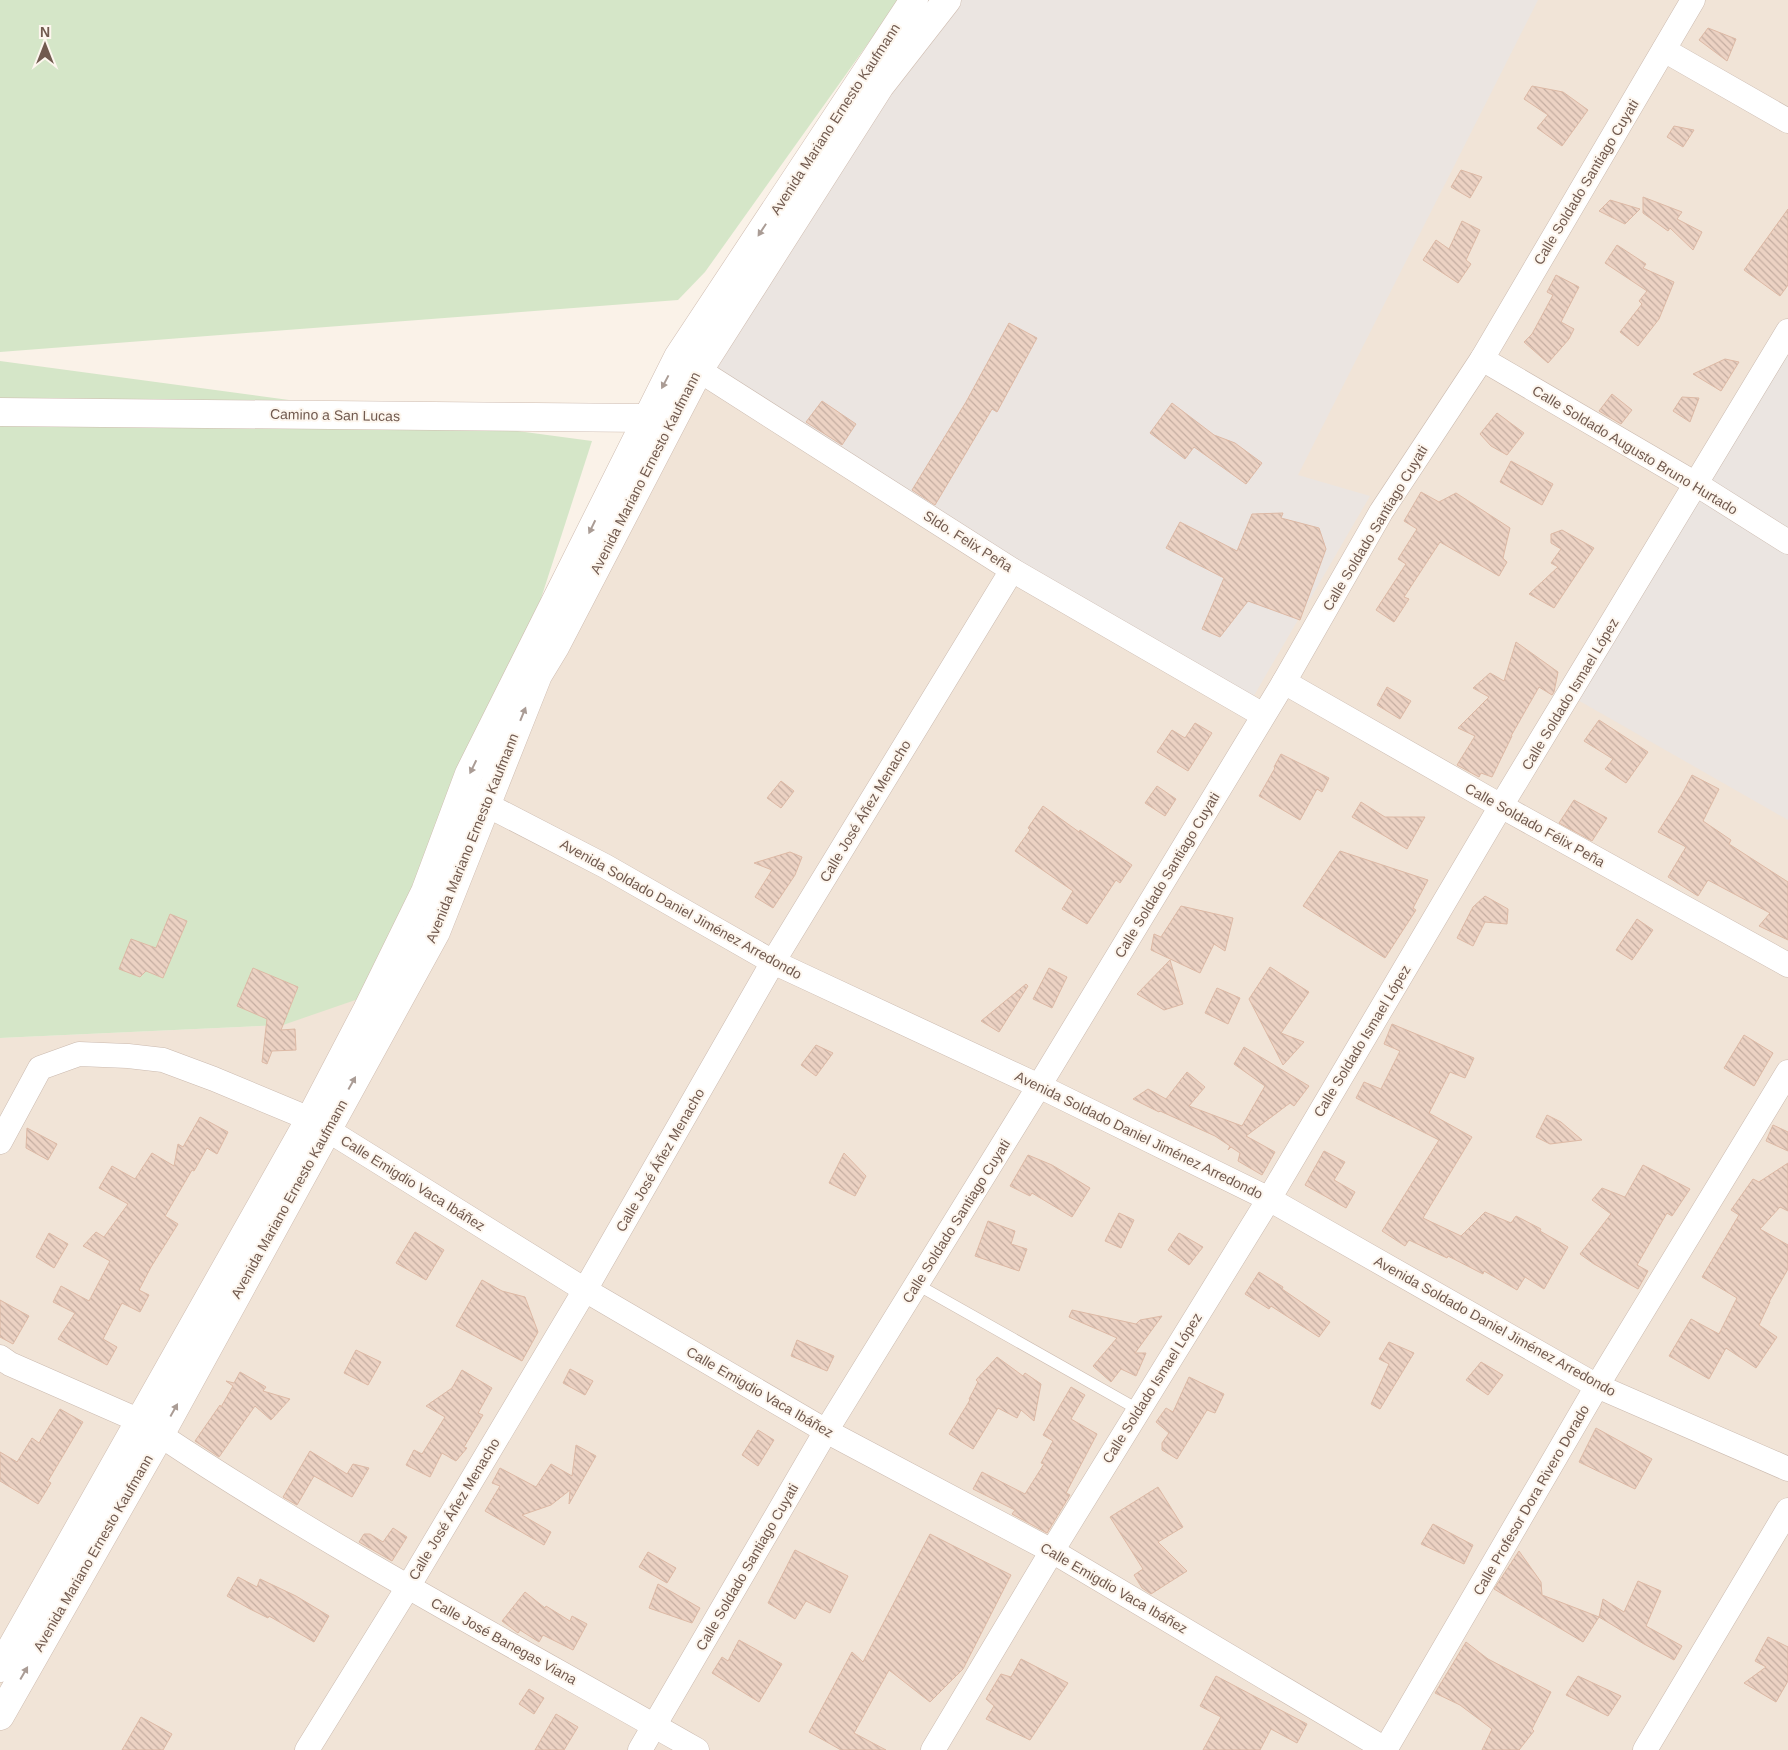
<svg xmlns="http://www.w3.org/2000/svg" width="1788" height="1750" font-family="Helvetica,sans-serif">
<style>
.residential{fill:#f1e4d7}
.industrial{fill:#ebe5e1}
.grass{fill:#d5e6c8}
.building{fill:url(#building-back-hatch);stroke:#ddb9a5}
.lines{fill:none;stroke-linecap:round;stroke-linejoin:round}
.lane-casing{stroke:#cbbaaf;stroke-width:12}
.street-casing{stroke:#cbbaaf;stroke-width:25}
.secondary-casing{stroke:#cfbcb0;stroke-width:29}
.lane{stroke:#fff;stroke-width:11}
.street{stroke:#fff;stroke-width:24}
.secondary{stroke:#fff;stroke-width:28}
.oneway{fill:#aa9c95}
.labels{text-anchor:middle;dominant-baseline:central;stroke-width:4;stroke-linejoin:round;paint-order:stroke}
.street-label{font-size:14px;fill:#715a4f;stroke:#fdf6ee}
</style>
<defs>
<pattern id="building-back-hatch" width="6" height="6" patternUnits="userSpaceOnUse" patternTransform="scale(1.25)"><rect width="6" height="6" fill="#ecd2c3"/><path d="M-1 5l2 2M0 0l6 6M5-1l2 2" fill="none" stroke="#c4ada1"/></pattern>
</defs>
<rect width="100%" height="100%" fill="#faf2e8"/>
<polygon class="residential" points="915,0 1788,0 1788,1750 0,1750 0,1038 283,1025"/>
<g class="industrial">
<polygon points="927,0 1538,0 1298,475 1370,496 1252,699 699,370"/>
<polygon points="1788,331 1788,820 1569,695"/>
</g>
<g class="grass">
<polygon points="0,0 899,0 705,272 678,300 0,352"/>
<polygon points="0,361 592,441 477,796 367,996 283,1025 0,1038"/>
</g>
<g class="building">
<polygon points="1708,28 1736,39 1727,61 1699,40"/>
<polygon points="1532,86 1563,92 1588,110 1562,146 1537,128 1548,115 1524,99"/>
<polygon points="1674,126 1694,130 1683,147 1667,137"/>
<polygon points="1461,170 1482,177 1470,198 1451,187"/>
<polygon points="1643,197 1682,212 1677,219 1702,232 1693,250 1670,228 1668,231 1643,213"/>
<polygon points="1610,200 1640,209 1625,224 1599,211"/>
<polygon points="1788,209 1788,285 1780,296 1744,270"/>
<polygon points="1462,221 1480,230 1466,260 1471,264 1458,283 1423,260 1436,240 1449,249"/>
<polygon points="1617,245 1646,264 1643,268 1674,282 1659,319 1638,346 1620,332 1642,304 1639,301 1647,291 1605,263"/>
<polygon points="1556,275 1579,287 1561,322 1574,329 1569,339 1548,363 1524,342 1532,334 1553,295 1547,292"/>
<polygon points="1009,323 1037,338 997,412 992,409 935,505 912,490 966,402"/>
<polygon points="1725,359 1739,362 1721,391 1693,374"/>
<polygon points="1612,394 1632,410 1621,424 1599,411"/>
<polygon points="1682,397 1699,398 1690,422 1673,411"/>
<polygon points="822,401 856,424 842,445 806,422"/>
<polygon points="1172,403 1214,435 1235,443 1262,463 1246,484 1194,447 1185,459 1150,433"/>
<polygon points="1497,413 1524,433 1507,455 1491,446 1480,434"/>
<polygon points="1511,461 1553,484 1542,505 1500,482"/>
<polygon points="1421,492 1439,502 1456,493 1510,528 1503,558 1507,562 1499,576 1440,542 1404,597 1409,599 1394,622 1376,610 1406,564 1398,559 1417,529 1404,521"/>
<polygon points="1283,513 1281,518 1319,528 1326,549 1300,620 1248,601 1220,637 1202,629 1224,578 1166,548 1180,522 1237,551 1252,514"/>
<polygon points="1562,530 1594,548 1554,608 1529,594 1558,567 1551,563 1561,549 1551,543 1551,534"/>
<polygon points="1516,642 1558,672 1554,692 1552,695 1539,687 1511,736 1512,736 1492,777 1481,773 1479,777 1457,765 1475,736 1458,728 1489,697 1473,688 1490,673 1504,681"/>
<polygon points="1387,687 1411,701 1400,719 1377,705"/>
<polygon points="1599,720 1648,752 1626,783 1605,769 1613,759 1584,741"/>
<polygon points="1195,723 1212,733 1188,771 1157,752 1172,730 1185,738"/>
<polygon points="1281,754 1329,778 1322,792 1317,789 1300,820 1259,796 1275,768 1274,767"/>
<polygon points="1692,775 1719,789 1703,821 1731,840 1729,844 1788,882 1788,940 1759,926 1770,913 1708,880 1698,896 1668,877 1686,847 1658,832 1682,794"/>
<polygon points="781,781 794,791 781,808 767,798"/>
<polygon points="1157,786 1176,799 1165,816 1145,803"/>
<polygon points="1574,800 1607,818 1592,841 1559,823"/>
<polygon points="1361,802 1385,817 1425,817 1407,849 1352,817"/>
<polygon points="1043,806 1079,832 1080,830 1132,865 1120,883 1116,880 1087,924 1062,909 1073,891 1015,851 1030,830 1028,828"/>
<polygon points="1340,851 1428,880 1413,908 1416,910 1385,958 1303,906"/>
<polygon points="790,852 802,857 795,875 773,908 755,897 772,870 754,863"/>
<polygon points="1485,896 1508,909 1507,924 1485,922 1473,946 1457,938 1473,907"/>
<polygon points="1181,906 1233,918 1225,951 1214,944 1200,973 1151,950 1154,934 1161,937"/>
<polygon points="170,914 187,921 163,978 146,971 140,977 119,969 131,939 156,948"/>
<polygon points="1637,919 1653,930 1632,960 1616,950"/>
<polygon points="1170,960 1183,1004 1164,1010 1137,994"/>
<polygon points="1270,967 1309,992 1281,1033 1304,1042 1283,1065 1249,999"/>
<polygon points="253,968 298,987 281,1030 295,1029 296,1050 272,1051 267,1064 262,1062 267,1019 237,1006"/>
<polygon points="1049,968 1067,977 1052,1008 1033,999"/>
<polygon points="1026,984 1028,986 999,1032 981,1021"/>
<polygon points="1217,988 1240,998 1228,1024 1205,1013"/>
<polygon points="1392,1024 1474,1058 1465,1078 1450,1072 1429,1113 1472,1137 1423,1218 1461,1236 1485,1212 1511,1223 1516,1216 1541,1229 1540,1231 1568,1247 1544,1289 1525,1277 1517,1290 1484,1271 1483,1274 1448,1256 1447,1258 1409,1240 1405,1246 1382,1231 1439,1140 1356,1098 1364,1082 1381,1089 1400,1051 1384,1044"/>
<polygon points="1744,1035 1773,1053 1754,1086 1724,1068"/>
<polygon points="816,1045 833,1053 816,1076 801,1065"/>
<polygon points="1244,1047 1309,1086 1294,1106 1290,1103 1246,1136 1275,1152 1262,1175 1238,1161 1240,1153 1231,1147 1228,1150 1230,1146 1215,1136 1160,1111 1159,1112 1133,1099 1148,1089 1166,1099 1187,1072 1205,1087 1189,1106 1242,1126 1265,1086 1234,1064"/>
<polygon points="1547,1115 1561,1122 1582,1140 1550,1144 1536,1137"/>
<polygon points="200,1117 228,1132 217,1154 207,1148 194,1171 192,1170 165,1216 178,1224 151,1267 139,1290 149,1295 140,1312 122,1303 103,1339 117,1347 107,1365 58,1339 75,1313 53,1302 61,1286 89,1301 110,1261 83,1246 96,1232 104,1237 128,1204 99,1188 112,1166 135,1179 152,1153 174,1166 178,1144 183,1147"/>
<polygon points="1773,1125 1788,1132 1788,1151 1766,1141"/>
<polygon points="27,1128 57,1144 48,1160 26,1148"/>
<polygon points="1324,1151 1345,1162 1334,1180 1355,1192 1346,1208 1305,1185"/>
<polygon points="844,1153 866,1176 855,1196 829,1183"/>
<polygon points="1028,1155 1052,1165 1090,1188 1072,1217 1032,1193 1030,1196 1010,1186"/>
<polygon points="1788,1163 1788,1211 1780,1207 1760,1229 1788,1245 1788,1269 1769,1302 1770,1302 1759,1325 1777,1337 1756,1368 1726,1348 1709,1379 1669,1356 1691,1319 1719,1334 1737,1298 1702,1277 1739,1215 1731,1210 1753,1179 1759,1182"/>
<polygon points="1643,1165 1690,1189 1672,1216 1667,1213 1637,1265 1648,1271 1638,1289 1594,1264 1580,1254 1611,1214 1592,1200 1602,1188 1625,1197"/>
<polygon points="1119,1213 1134,1220 1121,1248 1105,1241"/>
<polygon points="988,1221 1015,1231 1011,1244 1027,1249 1019,1271 975,1256"/>
<polygon points="415,1232 444,1250 426,1280 396,1263"/>
<polygon points="49,1233 68,1244 54,1268 36,1257"/>
<polygon points="1179,1233 1203,1247 1189,1265 1168,1250"/>
<polygon points="1259,1272 1283,1287 1282,1289 1330,1322 1319,1337 1271,1306 1269,1309 1245,1294"/>
<polygon points="482,1280 502,1291 525,1297 538,1332 522,1361 456,1326"/>
<polygon points="0,1300 29,1316 13,1344 0,1337"/>
<polygon points="1072,1310 1136,1324 1140,1320 1162,1316 1135,1353 1146,1353 1136,1376 1121,1369 1111,1382 1093,1366 1117,1338 1069,1317"/>
<polygon points="797,1340 834,1356 827,1371 791,1356"/>
<polygon points="1389,1342 1414,1353 1380,1409 1371,1404 1389,1364 1379,1359"/>
<polygon points="356,1350 381,1362 368,1385 344,1373"/>
<polygon points="997,1357 1023,1376 1025,1373 1041,1384 1034,1421 1021,1410 1017,1418 998,1408 973,1449 949,1434 970,1400 969,1399 978,1382 976,1380"/>
<polygon points="1481,1362 1503,1375 1488,1395 1466,1380"/>
<polygon points="570,1369 593,1381 585,1395 563,1383"/>
<polygon points="462,1370 492,1388 478,1413 483,1415 464,1447 467,1448 456,1461 442,1453 430,1477 406,1465 414,1450 422,1454 445,1417 426,1406 452,1388"/>
<polygon points="240,1372 266,1387 263,1391 290,1399 271,1420 255,1406 219,1457 195,1441 220,1405 221,1407 233,1386 226,1381 234,1383"/>
<polygon points="1189,1377 1224,1394 1215,1413 1207,1410 1177,1459 1162,1450 1162,1443 1169,1433 1156,1422 1166,1408 1173,1412"/>
<polygon points="1071,1387 1085,1395 1071,1419 1097,1434 1066,1493 1070,1495 1047,1533 1012,1514 1015,1510 973,1489 982,1472 1025,1494 1044,1464 1041,1463 1053,1441 1043,1435"/>
<polygon points="60,1409 83,1422 48,1481 51,1483 38,1504 0,1481 0,1452 17,1462 32,1438 39,1443"/>
<polygon points="1596,1428 1652,1459 1635,1489 1579,1462"/>
<polygon points="758,1430 774,1440 758,1466 742,1455"/>
<polygon points="576,1445 596,1456 569,1504 570,1490 551,1505 522,1515 551,1532 544,1545 485,1511 500,1486 492,1483 500,1468 536,1487 551,1464 572,1476"/>
<polygon points="310,1451 347,1474 353,1464 369,1468 352,1497 314,1476 297,1505 283,1497"/>
<polygon points="1158,1487 1183,1527 1158,1542 1187,1571 1151,1594 1142,1588 1134,1575 1143,1569 1110,1517"/>
<polygon points="1433,1524 1473,1545 1464,1564 1421,1544"/>
<polygon points="393,1528 407,1537 392,1561 359,1542 364,1534 370,1534 383,1542"/>
<polygon points="930,1534 1011,1575 963,1669 930,1702 889,1670 854,1733 886,1750 841,1750 809,1732 852,1652 863,1662"/>
<polygon points="795,1550 848,1576 830,1613 806,1601 795,1619 768,1603"/>
<polygon points="1519,1551 1541,1582 1542,1595 1599,1617 1583,1642 1494,1589"/>
<polygon points="648,1552 676,1568 667,1583 639,1567"/>
<polygon points="238,1577 257,1587 260,1579 296,1596 329,1616 314,1642 269,1616 268,1618 250,1609 227,1596"/>
<polygon points="1638,1581 1661,1591 1646,1626 1682,1646 1674,1660 1644,1644 1599,1617 1603,1599 1624,1612"/>
<polygon points="658,1584 700,1608 692,1623 649,1608"/>
<polygon points="525,1592 545,1608 546,1606 570,1621 572,1616 587,1624 573,1650 543,1635 539,1642 520,1630 518,1633 502,1621"/>
<polygon points="1768,1637 1788,1647 1788,1681 1776,1702 1744,1683 1766,1667 1755,1661"/>
<polygon points="739,1640 782,1664 759,1702 712,1673 722,1657 728,1661"/>
<polygon points="1466,1642 1488,1659 1551,1692 1532,1729 1534,1731 1519,1750 1482,1750 1492,1729 1460,1705 1435,1693"/>
<polygon points="1021,1659 1068,1683 1030,1740 986,1719 994,1706 986,1699 1001,1674 1011,1677"/>
<polygon points="1216,1676 1307,1724 1297,1743 1271,1729 1260,1750 1203,1750 1221,1717 1200,1706"/>
<polygon points="1578,1676 1621,1696 1608,1716 1566,1695"/>
<polygon points="529,1689 544,1698 534,1714 519,1704"/>
<polygon points="556,1714 578,1727 564,1750 535,1750"/>
<polygon points="141,1717 172,1734 163,1750 122,1750"/>
</g>
<g class="lines">
<g class="lane-casing">
<polyline id="lane" points="916,1284 1139,1410"/>
</g>
<g class="street-casing">
<g id="street">
<polyline points="1664,50 1788,121"/>
<polyline points="1482,359 1696,484 1788,542"/>
<polyline points="683,360 1012,570 1263,715"/>
<polyline points="1284,682 1501,806 1788,965"/>
<polyline points="487,805 605,866 773,962 1039,1086 1269,1199 1597,1386 1788,1469"/>
<polyline points="0,1142 40,1068 79,1054 128,1056 163,1060 214,1079 310,1119 585,1290 826,1431 1052,1551 1385,1749"/>
<polyline points="0,1357 10,1364 140,1421"/>
<path d="M160,1435C333,1550 517,1647 697,1750"/>
<polyline points="307,1750 408,1587 585,1290 773,962 1012,570"/>
<polyline points="640,1750 826,1431 1039,1086 1284,682 1381,512 1482,359 1693,0"/>
<polyline points="933,1750 1052,1551 1269,1199 1501,806 1788,331"/>
<polyline points="1385,1750 1597,1386 1788,1072"/>
<polyline points="1645,1750 1788,1510"/>
</g>
</g>
<g class="secondary-casing">
<g id="secondary">
<polyline points="0,412 646,418 659,426"/>
<polyline points="0,1668 310,1119 367,1010 425,892 469,774 678,357 914,0"/>
<polyline points="0,1716 160,1435 436,932 538,675 555,647 699,370 880,86 947,0"/>
</g>
</g>
<use href="#lane" class="lane"/>
<use href="#street" class="street"/>
<use href="#secondary" class="secondary"/>
</g>
<defs><path id="oneway-solid" d="M-6-.8H1V-3.2L6.5 0L1 3.2V.8H-6Z" transform="scale(1.25)"/></defs>
<g class="oneway">
<use href="#oneway-solid" transform="translate(762 230) rotate(123)"/>
<use href="#oneway-solid" transform="translate(665 382) rotate(118)"/>
<use href="#oneway-solid" transform="translate(592 527) rotate(116)"/>
<use href="#oneway-solid" transform="translate(523 714) rotate(-68)"/>
<use href="#oneway-solid" transform="translate(473 767) rotate(116)"/>
<use href="#oneway-solid" transform="translate(352 1083) rotate(-61)"/>
<use href="#oneway-solid" transform="translate(174 1410) rotate(-61)"/>
<use href="#oneway-solid" transform="translate(24 1673) rotate(-60)"/>
</g>
<g class="labels">
<g class="street-label">
<text transform="translate(835 119) rotate(-57)">Avenida Mariano Ernesto Kaufmann</text>
<text transform="translate(1586 182) rotate(-59)">Calle Soldado Santiago Cuyati</text>
<text transform="translate(335 415) rotate(1)">Camino a San Lucas</text>
<text transform="translate(1635 450) rotate(31)">Calle Soldado Augusto Bruno Hurtado</text>
<text transform="translate(645 473) rotate(-63)">Avenida Mariano Ernesto Kaufmann</text>
<text transform="translate(1375 528) rotate(-59)">Calle Soldado Santiago Cuyati</text>
<text transform="translate(968 541) rotate(32)">Sldo. Felix Peña</text>
<text transform="translate(1570 694) rotate(-59)">Calle Soldado Ismael López</text>
<text transform="translate(865 811) rotate(-59)">Calle José Áñez Menacho</text>
<text transform="translate(1535 825) rotate(29)">Calle Soldado Félix Peña</text>
<text transform="translate(472 838) rotate(-68)">Avenida Mariano Ernesto Kaufmann</text>
<text transform="translate(1167 875) rotate(-59)">Calle Soldado Santiago Cuyati</text>
<text transform="translate(681 909) rotate(29)">Avenida Soldado Daniel Jiménez Arredondo</text>
<text transform="translate(1362 1041) rotate(-59)">Calle Soldado Ismael López</text>
<text transform="translate(1139 1135) rotate(26)">Avenida Soldado Daniel Jiménez Arredondo</text>
<text transform="translate(660 1160) rotate(-60)">Calle José Áñez Menacho</text>
<text transform="translate(413 1183) rotate(32)">Calle Emigdio Vaca Ibáñez</text>
<text transform="translate(289 1199) rotate(-61)">Avenida Mariano Ernesto Kaufmann</text>
<text transform="translate(956 1221) rotate(-58)">Calle Soldado Santiago Cuyati</text>
<text transform="translate(1495 1326) rotate(29)">Avenida Soldado Daniel Jiménez Arredondo</text>
<text transform="translate(1152 1388) rotate(-58)">Calle Soldado Ismael López</text>
<text transform="translate(760 1392) rotate(30)">Calle Emigdio Vaca Ibáñez</text>
<text transform="translate(1531 1500) rotate(-60)">Calle Profesor Dora Rivero Dorado</text>
<text transform="translate(454 1509) rotate(-59)">Calle José Áñez Menacho</text>
<text transform="translate(93 1553) rotate(-60)">Avenida Mariano Ernesto Kaufmann</text>
<text transform="translate(747 1567) rotate(-60)">Calle Soldado Santiago Cuyati</text>
<text transform="translate(1114 1588) rotate(30)">Calle Emigdio Vaca Ibáñez</text>
<text transform="translate(504 1641) rotate(29)">Calle José Banegas Viana</text>
</g>
</g>
<g transform="translate(45 45)" stroke="#fdf6ee" stroke-width="4" paint-order="stroke">
<path d="M0-4L9 19L0 12L-9 19Z" fill="#715a4f"/>
<text y="-8" font-size="14" font-weight="bold" text-anchor="middle" fill="#715a4f">N</text>
</g>
</svg>
